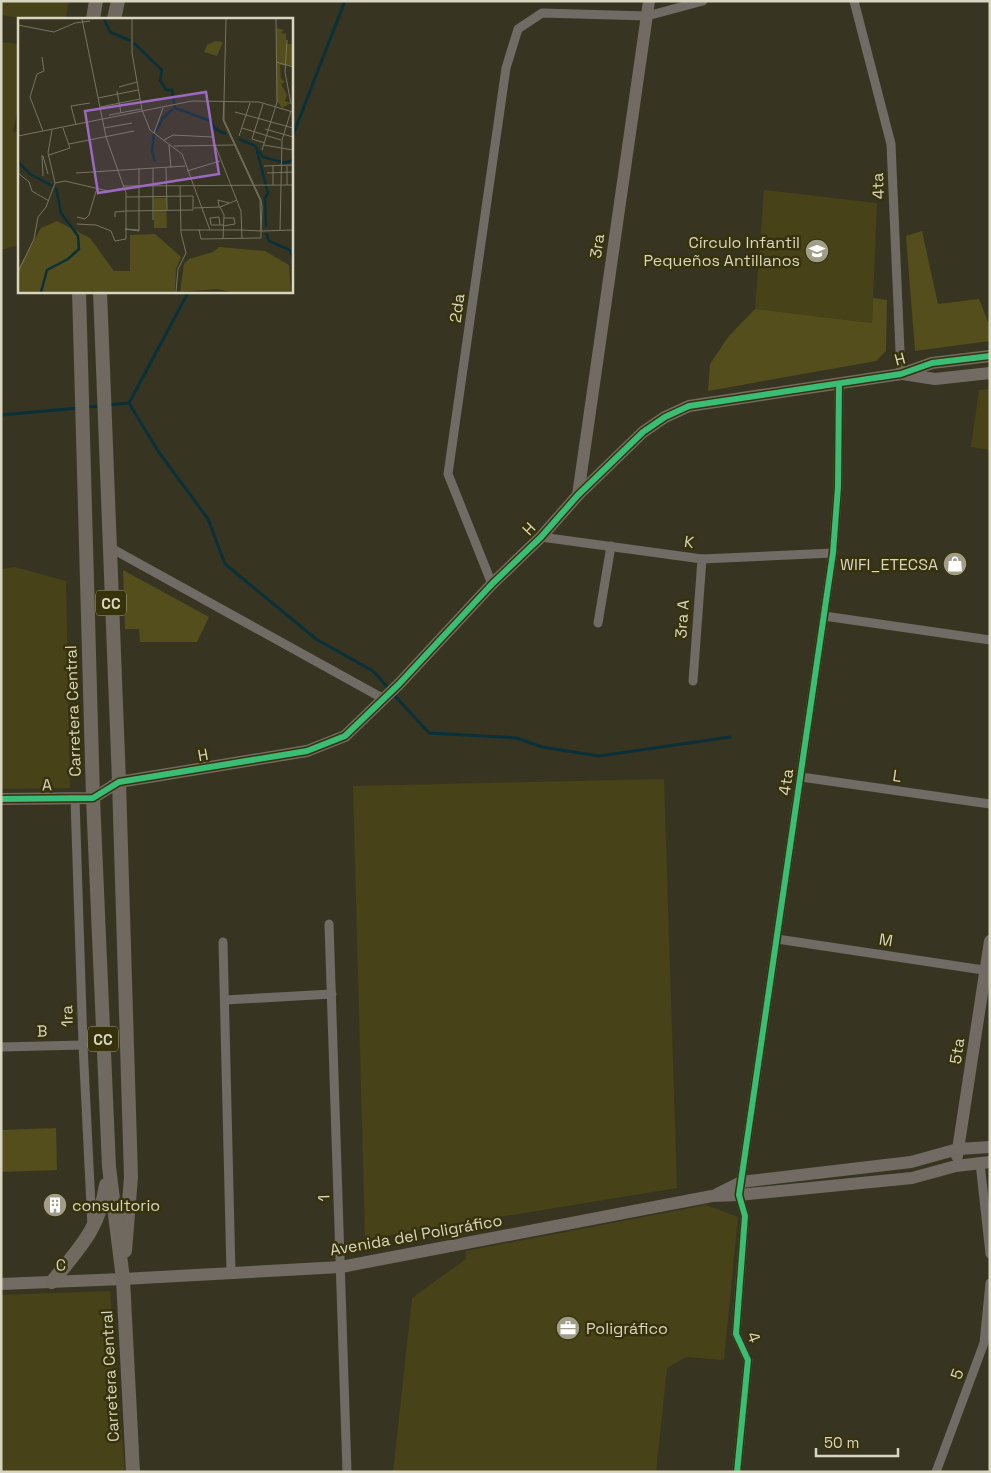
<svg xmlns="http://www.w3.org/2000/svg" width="991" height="1473" font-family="'Space Grotesk',sans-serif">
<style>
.built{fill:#474217}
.green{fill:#544d1c}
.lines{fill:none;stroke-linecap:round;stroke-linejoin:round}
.stream{stroke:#0a303a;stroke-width:3}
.street{stroke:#706b65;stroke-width:9}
.secondary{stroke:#726b63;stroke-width:12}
.primary{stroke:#6f695f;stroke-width:14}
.cycleway-casing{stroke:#37320b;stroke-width:9}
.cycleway{stroke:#3abd76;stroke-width:6}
.labels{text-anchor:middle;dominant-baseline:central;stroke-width:5;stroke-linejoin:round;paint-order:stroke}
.shield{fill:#37320b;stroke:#a8a58a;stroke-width:1}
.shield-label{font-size:15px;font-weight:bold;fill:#d8d6c1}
.street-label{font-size:16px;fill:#d8d6c1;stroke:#37320b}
.poi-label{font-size:16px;fill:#d8d6c1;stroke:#37320b;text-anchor:end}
.inset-river{fill:none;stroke:#0a303a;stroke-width:2.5}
.inset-road{fill:none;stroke:#777561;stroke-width:1}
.view{fill:#9c68c0;fill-opacity:0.15;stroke:#9c68c0;stroke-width:2.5}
.inset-edge{fill:none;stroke:#d8d6c1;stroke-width:2.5}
</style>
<rect width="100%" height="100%" fill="#373521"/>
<g class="built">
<polygon points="1,1 69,1 66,16 62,19 25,19 1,15"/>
<polygon points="1,42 19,44 19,105 13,131 19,133 19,245 1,250"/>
<polygon points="764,190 877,203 872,323 755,309"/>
<polygon points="990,389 990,450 971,447 979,390"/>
<polygon points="15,567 66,581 70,788 1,789 1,569"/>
<polygon points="664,779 677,1188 365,1239 353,786"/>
<polygon points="706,1205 738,1217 724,1360 686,1357 667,1368 656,1472 393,1472 412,1298 466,1259 466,1251"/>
<polygon points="110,1291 125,1472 1,1472 1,1295"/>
</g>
<g class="green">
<polygon points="922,231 938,304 979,299 988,322 990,322 990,341 915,351 906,236"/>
<polygon points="873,298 887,300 886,351 876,361 708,391 710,364 728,337 755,309 872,323"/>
<polygon points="123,570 209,617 197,642 140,642 139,629 125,629"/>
<polygon points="56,1128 57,1170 1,1172 1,1130"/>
</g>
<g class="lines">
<g class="stream">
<polyline points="291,140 345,1"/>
<polyline points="129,403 158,451 208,519 225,564 316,639 373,671 390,690"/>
<polyline points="109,405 129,403 189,291"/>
<polyline points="87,407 100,406"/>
<polyline points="1,415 78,408"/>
<polyline points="394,695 429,733 517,738 542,747 599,756 730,737"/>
</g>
<g class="street">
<polyline points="854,1 891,144 901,374"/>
<polyline points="541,537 702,559 833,553"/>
<polyline points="109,547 384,699"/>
<polyline points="492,584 448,474 506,68 518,29 542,13 647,16 703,1"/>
<polyline points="824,616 990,640"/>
<polyline points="598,623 611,546"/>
<polyline points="693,681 702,559"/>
<polyline points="801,777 990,804"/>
<polyline points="75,799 83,1045 92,1226"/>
<polyline points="329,924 347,1472"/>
<polyline points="777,939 990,971"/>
<polyline points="223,942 231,1273"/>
<polyline points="225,1000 332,994"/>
<polyline points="1,1047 83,1045"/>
<polyline points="980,1163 990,1254"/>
<polyline points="737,1472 748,1360 736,1334 745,1216 739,1195 833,553 838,487 839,384"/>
<polyline points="936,1472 984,1343 990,1283"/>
</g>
<g class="secondary">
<polyline points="903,374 935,379 990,373"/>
<polyline points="578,495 649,1"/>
<polyline points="1,799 93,798 119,782 307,751 345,736 399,684 492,584 541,537 578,495 643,432 665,417 689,406 901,374 932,363 990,356"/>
<polyline points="957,1156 990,941"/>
<polyline points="717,1194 741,1182 911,1162 958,1149 990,1147"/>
<polyline points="1,1284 123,1279 341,1267 712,1196 739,1195 912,1178 956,1166 990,1162"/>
</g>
<g class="primary">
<polyline points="93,19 96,1"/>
<polyline points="114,19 118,1"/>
<polyline points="79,291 93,798 109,1167 123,1279 133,1472"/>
<polyline points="100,291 119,782 131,1177 125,1251"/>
<path d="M52,1282C79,1248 99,1230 106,1185"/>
</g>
<g class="cycleway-casing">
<g id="cycleway">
<polyline points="1,799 93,798 119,782 307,751 345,736 399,684 492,584 541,537 578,495 643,432 665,417 689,406 901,374 932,363 990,356"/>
<polyline points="737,1472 748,1360 736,1334 745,1216 739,1195 833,553 838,487 839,384"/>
</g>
</g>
<use href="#cycleway" class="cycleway"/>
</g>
<defs>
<g id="school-disc" transform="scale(1.25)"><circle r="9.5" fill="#a09e89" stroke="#37320b"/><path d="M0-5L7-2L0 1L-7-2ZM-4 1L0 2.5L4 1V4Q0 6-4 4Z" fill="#fff"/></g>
<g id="shop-disc" transform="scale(1.25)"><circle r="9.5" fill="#a09e89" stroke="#37320b"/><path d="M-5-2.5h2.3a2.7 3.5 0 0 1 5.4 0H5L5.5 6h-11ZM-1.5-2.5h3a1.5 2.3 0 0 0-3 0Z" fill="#fff"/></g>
<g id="building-disc" transform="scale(1.25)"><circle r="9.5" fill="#a09e89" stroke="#37320b"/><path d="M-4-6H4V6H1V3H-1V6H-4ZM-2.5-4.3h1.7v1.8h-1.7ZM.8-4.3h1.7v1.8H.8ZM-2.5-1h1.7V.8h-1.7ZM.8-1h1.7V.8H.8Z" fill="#fff"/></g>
<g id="office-disc" transform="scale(1.25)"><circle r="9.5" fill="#a09e89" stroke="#37320b"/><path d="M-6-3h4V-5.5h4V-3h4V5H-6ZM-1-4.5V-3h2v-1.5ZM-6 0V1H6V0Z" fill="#fff"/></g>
</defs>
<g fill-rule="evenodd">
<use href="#school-disc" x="817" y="251"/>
<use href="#shop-disc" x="955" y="564"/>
<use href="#building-disc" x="55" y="1205"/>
<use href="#office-disc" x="568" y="1328"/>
</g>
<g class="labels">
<g class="shield">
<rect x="96" y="590.5" width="30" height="25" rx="4"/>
<rect x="88" y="1026.5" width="30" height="25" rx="4"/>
</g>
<g class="shield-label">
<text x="111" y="603">CC</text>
<text x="103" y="1039">CC</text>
</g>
<g class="street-label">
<text transform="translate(878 186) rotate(-92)">4ta</text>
<text transform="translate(597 246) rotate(-82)">3ra</text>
<text transform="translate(457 308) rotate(-82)">2da</text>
<text transform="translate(900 359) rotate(-15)">H</text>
<text transform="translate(529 529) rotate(-46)">H</text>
<text transform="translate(689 542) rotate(8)">K</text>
<text transform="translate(682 619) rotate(-86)">3ra A</text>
<text transform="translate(73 711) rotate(-92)">Carretera Central</text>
<text transform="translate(203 755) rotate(-10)">H</text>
<text transform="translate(897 776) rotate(8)">L</text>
<text transform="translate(786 782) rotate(-82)">4ta</text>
<text transform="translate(47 785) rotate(-1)">A</text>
<text transform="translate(886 940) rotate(9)">M</text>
<text transform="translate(67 1016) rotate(-92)">1ra</text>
<text transform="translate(42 1031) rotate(-2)">B</text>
<text transform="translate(957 1051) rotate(-81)">5ta</text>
<text transform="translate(324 1198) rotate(-92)">1</text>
<text transform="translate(416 1235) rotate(-10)">Avenida del Poligráfico</text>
<text transform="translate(61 1265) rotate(-2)">C</text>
<text transform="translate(754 1337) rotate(70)">4</text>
<text transform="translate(957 1374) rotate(-69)">5</text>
<text transform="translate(110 1376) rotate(-93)">Carretera Central</text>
</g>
<g class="poi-label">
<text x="800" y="242">Círculo Infantil<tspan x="800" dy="18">Pequeños Antillanos</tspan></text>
<text x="938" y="564">WIFI_ETECSA</text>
<text x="72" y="1205" text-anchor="start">consultorio</text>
<text x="586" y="1328" text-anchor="start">Poligráfico</text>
</g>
</g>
<g transform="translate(18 18)">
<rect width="275" height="275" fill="#373521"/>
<path d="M259,10L266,12L263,15L268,16V26H275V48L262,47L263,61L267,64L263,66L269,77L267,83L273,85L264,90L259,83ZM197,23L205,24L199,38L186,34L189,27ZM136,180H148L149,210H136ZM39,203L72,220L96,253H112V217L137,216L163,239L158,251L157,274H0V251L23,210ZM201,229L247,233L271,247L273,274H213L199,271L162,274L166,246L171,241L195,234Z" fill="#544d1c"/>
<path class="inset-river" d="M86,1L92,14L113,23M116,25L144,52L142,62L148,72H154L157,90L193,103L197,111L208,116M138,113L145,100L155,91M136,116L134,133L137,144M221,121L237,128L245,139L267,145L275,142M239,133L250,175L247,180L248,209M0,144L12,156L35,168M248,215L251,223L272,232L275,241M23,274L29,252L50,241L61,231L60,218L43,195L38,170"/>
<path class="inset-road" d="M114,1V35L124,92L132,112L164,136L192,212M0,7L36,14L57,5L72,3M269,22L267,54L273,86M24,39L26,53L19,56L12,79L25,113M258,44L275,49M101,69L119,64M99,73L103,95M80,80L120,72M206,83L208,1M206,83V102L243,182L244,189L243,213L242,182L205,102ZM245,86L234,121L247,125M82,89L122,81M217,94L275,110M91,97L123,91M58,107L53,88L72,85M86,110L114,105M224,110L263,122M247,111L275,119M136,115L145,90M0,118L174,83L241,84L275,94M221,118L232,85M146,122L155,117L194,119L223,193L224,220M51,126L116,113M151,127L153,150M246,127L275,132M156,128L216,127M244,132L259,84L258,1M24,137L25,158M31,137L52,130L45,110M25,138L30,156M246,148L275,147M255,148V167M269,148V167M121,150V213L107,211L121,212M135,150V202M148,150L149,192M169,153L202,143M0,155L11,164L14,173L31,183M58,155L167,148M249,155L275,154M37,165L47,163L90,173L105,170M106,168L275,167M108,179L175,178M201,189L200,182L211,185M202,189L206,197L205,221M176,190L202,189L219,182M59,199L67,201L71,197L79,170M97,199V194L108,193L175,192V178M59,206L78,207L93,213L97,223L108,221V175L88,119L64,1M202,207L201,199L192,200L193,207H206M205,208L217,206L216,200H206M163,212H223L243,213V220L183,221L181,212V211M262,212L264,122L273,93M243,213L275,212M0,254L16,221L20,199L28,189L37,165L30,135L34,112M158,274L160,251L168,235L163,215L162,168"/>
<path class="view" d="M188,74L201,156L80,175L67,93Z"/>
<rect width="275" height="275" class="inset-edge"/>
</g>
<rect width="991" height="1473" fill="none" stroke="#d8d6c1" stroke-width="5"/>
<path d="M816 1448v8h82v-8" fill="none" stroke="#d8d6c1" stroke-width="2.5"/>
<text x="824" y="1448" font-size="15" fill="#d8d6c1" stroke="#37320b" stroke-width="4" paint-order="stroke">50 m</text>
</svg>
